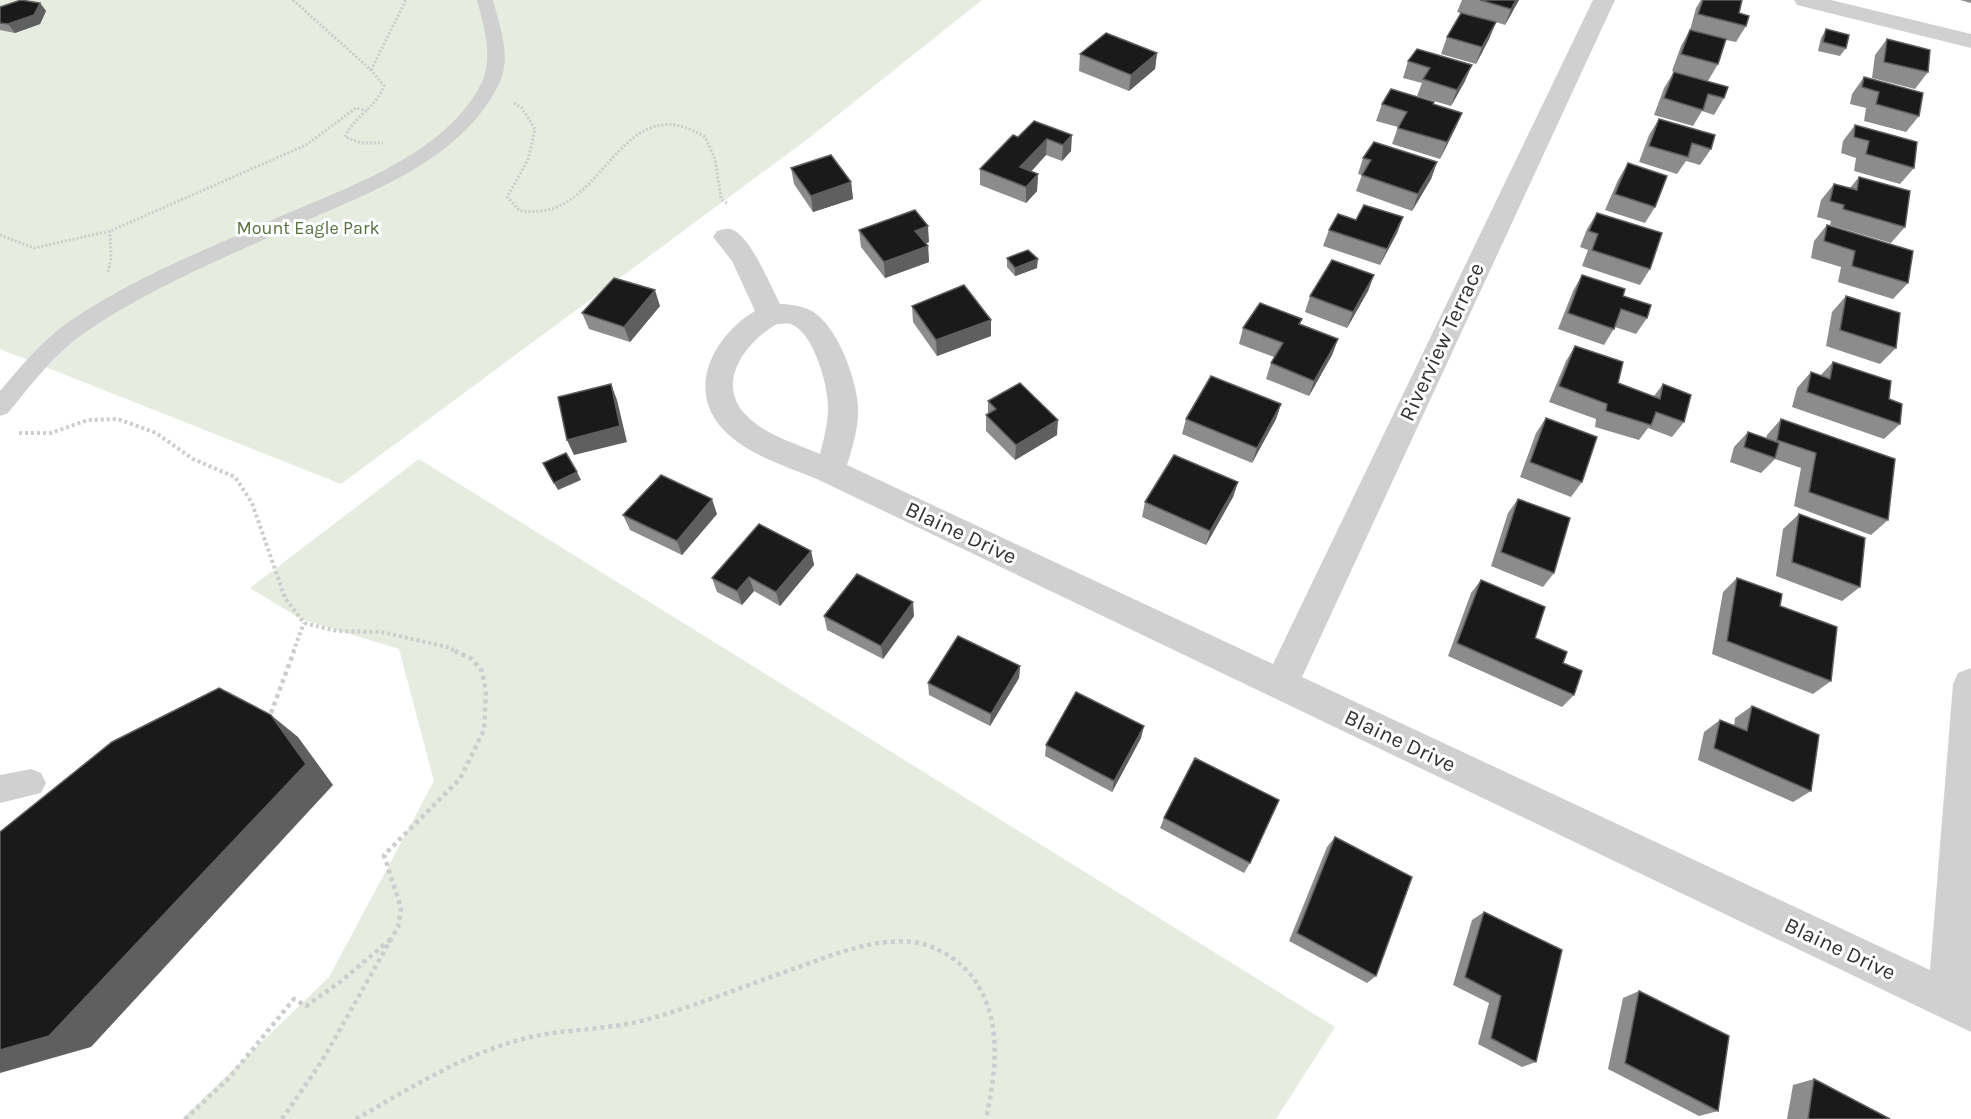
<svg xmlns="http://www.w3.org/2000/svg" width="1971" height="1119" font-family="Karla,sans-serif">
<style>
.green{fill:#e6ecdf}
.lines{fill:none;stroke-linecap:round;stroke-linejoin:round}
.path-far2{stroke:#cdcdcd;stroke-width:3;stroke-dasharray:2 2;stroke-linecap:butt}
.path-far1{stroke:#cdcdcd;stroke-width:4;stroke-dasharray:3 3;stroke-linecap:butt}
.path{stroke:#cdcdcd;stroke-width:4.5;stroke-dasharray:4 4;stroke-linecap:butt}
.service{fill:#d0d0d0;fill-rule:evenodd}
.minor{fill:#d0d0d0;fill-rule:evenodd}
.wall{fill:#8c8c8c}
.shaded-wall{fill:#5f5f5f}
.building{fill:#1a1a1a;stroke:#5f5f5f;stroke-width:1.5}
.labels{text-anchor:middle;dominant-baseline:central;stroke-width:6;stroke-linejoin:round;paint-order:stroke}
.far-park-label{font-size:18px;fill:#56703f;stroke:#fff}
.street-label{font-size:22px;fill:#333;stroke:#fff}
</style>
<rect width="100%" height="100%" fill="#fff"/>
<g class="green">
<polygon points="0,0 982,0 809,138 341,484 0,349"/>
<polygon points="419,459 1335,1027 1276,1119 182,1119 329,977 434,781 399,649 301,619 250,588"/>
</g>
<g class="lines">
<g class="path-far2">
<path d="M293,0L371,70L384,86C376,108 354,116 345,137L361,143H383"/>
<polyline points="371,70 406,0"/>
<path d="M514,103L522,108L535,129L528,160L507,197L520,211C532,212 545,212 557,207C610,185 632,91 705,137L715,159L721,199L728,204"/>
<polyline points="0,235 34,248 110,231 306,145 356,108 367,111"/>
<polyline points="108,272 111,258 110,231"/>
</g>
<g class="path-far1">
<polyline points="19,433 51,433 88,420 118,419 156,433 193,459 235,477 252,503 285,598 304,623 337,631 381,632 447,647 458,652"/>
<polyline points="293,652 304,623"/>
</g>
<g class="path">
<polyline points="271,713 294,651"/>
<polyline points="185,1119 229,1078 294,999 306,1006 340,982 391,939"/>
<polyline points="282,1119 322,1061 398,927 401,908 384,855 460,779 484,730 486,691 482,671 472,659 455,651"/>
<path d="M356,1119C409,1089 460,1056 519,1040C561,1028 607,1031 649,1019C699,1005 749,984 799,967C835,954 874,938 913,942C936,945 960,960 974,979C1003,1021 996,1071 986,1119"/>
</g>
<g class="service">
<path d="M477,0H493C500,27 512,58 499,84C459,165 361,195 285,230C217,261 144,291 83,334C53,355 31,385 8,413L0,416V391C20,367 41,342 67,323C129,280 202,251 270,221C341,189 443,158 481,84C494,58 484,27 477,0Z"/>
<polygon points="31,769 41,773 46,783 41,793 0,803 0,775"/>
</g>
<g class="minor">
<path d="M1593,0H1615L1302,677L1930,970L1953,684L1958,673L1971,668V1032L819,480C789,467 753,457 729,435C683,395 711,337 755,311L732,261L713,237L717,231C723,229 729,227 735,231C753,242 770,285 780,304C791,304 802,306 812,311C837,326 856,377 858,406C859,426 853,446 847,465L1273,664ZM777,324C781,324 787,323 791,324C814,333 828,385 828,407C828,423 824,439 820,454C797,444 768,436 749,418C713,386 744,343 777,324Z"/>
<polygon points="1794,0 1831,0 1971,34 1971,48 1797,5"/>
</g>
</g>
<g class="wall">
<polygon points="1462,0 1519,0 1505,25 1496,22 1489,39 1476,64 1441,54 1447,37 1483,19 1457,12"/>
<polygon points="1701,0 1740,0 1739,13 1746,26 1736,42 1726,40 1718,64 1708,81 1672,71 1681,46 1690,30 1696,8"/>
<polygon points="1960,0 1971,0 1971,3"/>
<polygon points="40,3 46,11 40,24 15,33 0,30 0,7"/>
<polygon points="1826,29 1846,48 1840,56 1818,51 1821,38"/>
<polygon points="1887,39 1928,72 1915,89 1872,78 1875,55"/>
<polygon points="1417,49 1465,81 1451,106 1417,96 1422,83 1403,78 1408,61"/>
<polygon points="1157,53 1155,69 1129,91 1079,71 1080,54"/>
<polygon points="1674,72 1724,98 1714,115 1702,111 1693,126 1654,115 1664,88"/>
<polygon points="1864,77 1919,116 1906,132 1864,121 1866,108 1850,104 1852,94"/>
<polygon points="1382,104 1433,105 1462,113 1455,129 1440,159 1392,144 1398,127 1376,121"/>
<polygon points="1659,119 1711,149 1700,165 1686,161 1677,174 1639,162 1649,135"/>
<polygon points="1034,121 1071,151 1062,161 1046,155 1031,171 1038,174 1037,191 1026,203 980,185 980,169 1018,137"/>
<polygon points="1855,125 1914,168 1900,184 1854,171 1856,158 1841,153 1843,141"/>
<polygon points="1363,158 1437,162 1431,179 1412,211 1356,191 1362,175 1358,174"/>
<polygon points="1628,163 1655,207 1645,223 1605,210 1618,180"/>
<polygon points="791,168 851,182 853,199 813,212 794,184"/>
<polygon points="1859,177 1905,227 1891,243 1830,225 1831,221 1817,217 1821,200 1834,184 1850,188"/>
<polygon points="1597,213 1650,269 1640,285 1582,266 1588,250 1580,247 1587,229"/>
<polygon points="1403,217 1397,233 1380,265 1323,246 1329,230 1356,220"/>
<polygon points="1827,225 1908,283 1893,299 1838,282 1841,267 1811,258 1814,241"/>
<polygon points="859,230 929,242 926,243 928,246 929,262 885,278 861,247"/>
<polygon points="1007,258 1037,268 1015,276 1007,267"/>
<polygon points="1374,275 1368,291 1347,328 1305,312 1310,296"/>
<polygon points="1582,275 1647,318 1636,334 1615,327 1604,345 1558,329 1573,291"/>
<polygon points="1846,296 1896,348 1880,364 1826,346 1832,312"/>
<polygon points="660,306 630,342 589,329 582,313"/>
<polygon points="912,306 991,336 937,356 913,322"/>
<polygon points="1301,324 1338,339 1332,355 1309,396 1266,379 1271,363 1274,357 1239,344 1243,328"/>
<polygon points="1575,346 1618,383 1654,396 1663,384 1684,422 1672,437 1648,428 1639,440 1595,427 1596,419 1549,402 1566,361"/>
<polygon points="1833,362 1889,399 1900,424 1884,439 1792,407 1797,388 1811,372 1820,376"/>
<polygon points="988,401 1057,435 1015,460 986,431 986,415 988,414"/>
<polygon points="1281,404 1276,419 1252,463 1182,434 1186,419"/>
<polygon points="1546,418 1582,482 1571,497 1520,477 1536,433"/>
<polygon points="1781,419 1888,520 1871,535 1794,506 1801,468 1775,459 1761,473 1730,462 1734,447 1748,432 1766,439 1767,435"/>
<polygon points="1238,482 1233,497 1206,545 1142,517 1145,502"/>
<polygon points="1518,499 1554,573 1543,587 1491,566 1508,513"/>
<polygon points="717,514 682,555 630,530 623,515"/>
<polygon points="1799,514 1860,587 1842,601 1776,576 1783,529"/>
<polygon points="811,551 814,565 780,606 754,591 742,605 717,592 712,578"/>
<polygon points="1737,578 1831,681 1813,694 1712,654 1723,592"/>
<polygon points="1481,580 1535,638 1563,663 1574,695 1562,707 1448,656 1471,593"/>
<polygon points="824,616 914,616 883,659 827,630"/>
<polygon points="1020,666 1019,678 990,726 929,695 928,683"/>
<polygon points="1752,706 1811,791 1793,802 1698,760 1704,732 1720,720 1734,726 1735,718"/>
<polygon points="1141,738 1112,792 1045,756 1046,745"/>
<polygon points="1164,818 1250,863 1244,873 1160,828"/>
<polygon points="1335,837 1376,976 1367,983 1289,941 1327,847"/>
<polygon points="1484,912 1536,1062 1522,1067 1478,1044 1489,1003 1453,985 1472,920"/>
<polygon points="1639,991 1718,1111 1699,1116 1608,1069 1623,998"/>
<polygon points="1814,1079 1890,1119 1787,1119 1793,1085"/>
</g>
<g class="shaded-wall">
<polygon points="1516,0 1519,0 1505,25 1511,9"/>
<polygon points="40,3 46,11 40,24 15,33 8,24"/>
<polygon points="1496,22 1489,39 1476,64 1482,47"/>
<polygon points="1157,53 1155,69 1129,91 1131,75"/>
<polygon points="1472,65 1465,81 1451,106 1457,90"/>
<polygon points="1462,113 1455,129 1440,159 1447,142"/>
<polygon points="1072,135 1071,151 1062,161 1063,145"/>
<polygon points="1047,139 1046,155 1020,184 1020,167"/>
<polygon points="1437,162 1431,179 1412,211 1418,194"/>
<polygon points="1038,174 1037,191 1026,203 1026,187"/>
<polygon points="851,182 853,199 813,212 811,196"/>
<polygon points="1403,217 1397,233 1380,265 1387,249"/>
<polygon points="928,226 929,242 917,247 915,231"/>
<polygon points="928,246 929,262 885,278 884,262"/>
<polygon points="1038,259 1037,268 1015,276 1015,268"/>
<polygon points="1374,275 1368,291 1347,328 1353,312"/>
<polygon points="655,290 660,306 630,342 624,327"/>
<polygon points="991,320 991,336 937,356 936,340"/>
<polygon points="1338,339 1332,355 1309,396 1314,381"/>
<polygon points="611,384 617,400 627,442 574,455 567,440"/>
<polygon points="1281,404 1276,419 1252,463 1257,448"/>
<polygon points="1058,420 1057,435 1015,460 1016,445"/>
<polygon points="577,472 581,480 558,490 554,483"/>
<polygon points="1238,482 1233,497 1206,545 1210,531"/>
<polygon points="712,499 717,514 682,555 677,541"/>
<polygon points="811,551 814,565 780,606 776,592"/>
<polygon points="749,577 754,591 742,605 737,591"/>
<polygon points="913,602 914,616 883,659 881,646"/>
<polygon points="1020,666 1019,678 990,726 991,714"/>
<polygon points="271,715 298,737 333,785 91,1047 0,1073 0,1050"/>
<polygon points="1144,726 1141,738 1112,792 1114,781"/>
</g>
<g class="building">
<polygon points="21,0 40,3 34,15 8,24 0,23 0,7"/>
<polygon points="1480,0 1516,0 1511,9"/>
<polygon points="1703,0 1742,0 1739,13 1749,16 1746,26 1698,14"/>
<polygon points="1461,13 1496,22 1482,47 1447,37"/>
<polygon points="1826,29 1849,35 1846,48 1823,42"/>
<polygon points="1690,30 1726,39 1718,64 1681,54"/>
<polygon points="1106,33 1157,53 1131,75 1080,54"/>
<polygon points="1887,39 1930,50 1928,72 1884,62"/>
<polygon points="1417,49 1472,65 1457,90 1423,79 1430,68 1408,61"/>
<polygon points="1674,72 1728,87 1724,98 1708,94 1703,110 1664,98"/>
<polygon points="1864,77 1923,93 1919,116 1876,104 1879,92 1862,87"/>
<polygon points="1391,89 1434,102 1433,104 1462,113 1447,142 1398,128 1407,112 1382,104"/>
<polygon points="1659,119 1715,135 1711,149 1692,143 1688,157 1649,146"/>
<polygon points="1034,121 1072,135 1063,145 1047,139 1020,167 1038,174 1026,187 980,169 1013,135 1018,137"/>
<polygon points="1855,125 1917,142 1914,168 1866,154 1869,141 1854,137"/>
<polygon points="1374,142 1437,162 1418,194 1362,175 1371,160 1363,158"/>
<polygon points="831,155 851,182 811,196 791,168"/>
<polygon points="1628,163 1667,176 1655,207 1615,194"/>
<polygon points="1859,177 1910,191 1905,227 1843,209 1844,205 1830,201 1834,184 1857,190"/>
<polygon points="1364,205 1403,217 1387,249 1329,230 1338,214 1356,220"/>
<polygon points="915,210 928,226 915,231 928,246 884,262 859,230"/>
<polygon points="1597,213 1662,233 1650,269 1592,250 1598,234 1589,231"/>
<polygon points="1827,225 1913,251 1908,283 1852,266 1855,251 1824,241"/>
<polygon points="1028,250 1038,259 1015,268 1007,258"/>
<polygon points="1332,260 1374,275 1353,312 1310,296"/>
<polygon points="1582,275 1625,289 1623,296 1651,305 1647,318 1621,309 1614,329 1568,313"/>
<polygon points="614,278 655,290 624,327 582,313"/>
<polygon points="964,285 991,320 936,340 912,306"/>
<polygon points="1846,296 1900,313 1896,348 1840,330"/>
<polygon points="1260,303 1302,319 1299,324 1338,339 1314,381 1271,363 1283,343 1243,328"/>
<polygon points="1575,346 1623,362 1618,383 1660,399 1663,384 1691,395 1684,422 1656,412 1651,425 1606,411 1607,404 1559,386"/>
<polygon points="1833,362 1891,381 1889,399 1902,404 1900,424 1807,392 1811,372 1830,379"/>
<polygon points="1211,376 1281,404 1257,448 1186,419"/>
<polygon points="1020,383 1058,420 1016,445 986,415 996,409 988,401"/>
<polygon points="611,384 620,426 567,440 558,397"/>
<polygon points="1546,418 1597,437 1582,482 1530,462"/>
<polygon points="1781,419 1895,459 1888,520 1809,492 1816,453 1777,440"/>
<polygon points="1748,432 1779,443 1775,458 1744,447"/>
<polygon points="566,453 577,472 554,483 543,463"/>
<polygon points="1174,455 1238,482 1210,531 1145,502"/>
<polygon points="661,475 712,499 677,541 623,515"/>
<polygon points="1518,499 1570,518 1554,573 1501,552"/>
<polygon points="1799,514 1865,538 1860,587 1792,562"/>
<polygon points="759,524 811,551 776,592 749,577 737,591 712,578"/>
<polygon points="857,574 913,602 881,646 824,616"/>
<polygon points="1737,578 1782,594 1780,606 1837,627 1831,681 1727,641"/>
<polygon points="1481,580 1545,607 1535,638 1567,652 1563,663 1582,671 1574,695 1457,643"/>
<polygon points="958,636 1020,666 991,714 928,683"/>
<polygon points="219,688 271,715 306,764 49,1036 0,1050 0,832 112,742"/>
<polygon points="1076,692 1144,726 1114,781 1046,745"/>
<polygon points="1752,706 1819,735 1811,791 1714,748 1720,720 1747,731"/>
<polygon points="1195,758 1279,800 1250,863 1164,818"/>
<polygon points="1335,837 1412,877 1376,976 1297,933"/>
<polygon points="1484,912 1562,950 1536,1062 1491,1038 1501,996 1465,977"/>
<polygon points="1639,991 1729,1036 1718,1111 1625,1063"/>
<polygon points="1814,1079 1890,1119 1808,1119"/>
</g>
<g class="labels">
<g class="far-park-label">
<text x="308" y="228">Mount Eagle Park</text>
</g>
<g class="street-label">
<text transform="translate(1442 342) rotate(-65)">Riverview Terrace</text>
<text transform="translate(961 533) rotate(25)">Blaine Drive</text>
<text transform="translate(1400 741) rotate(25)">Blaine Drive</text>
<text transform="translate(1840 949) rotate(25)">Blaine Drive</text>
</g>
</g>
</svg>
